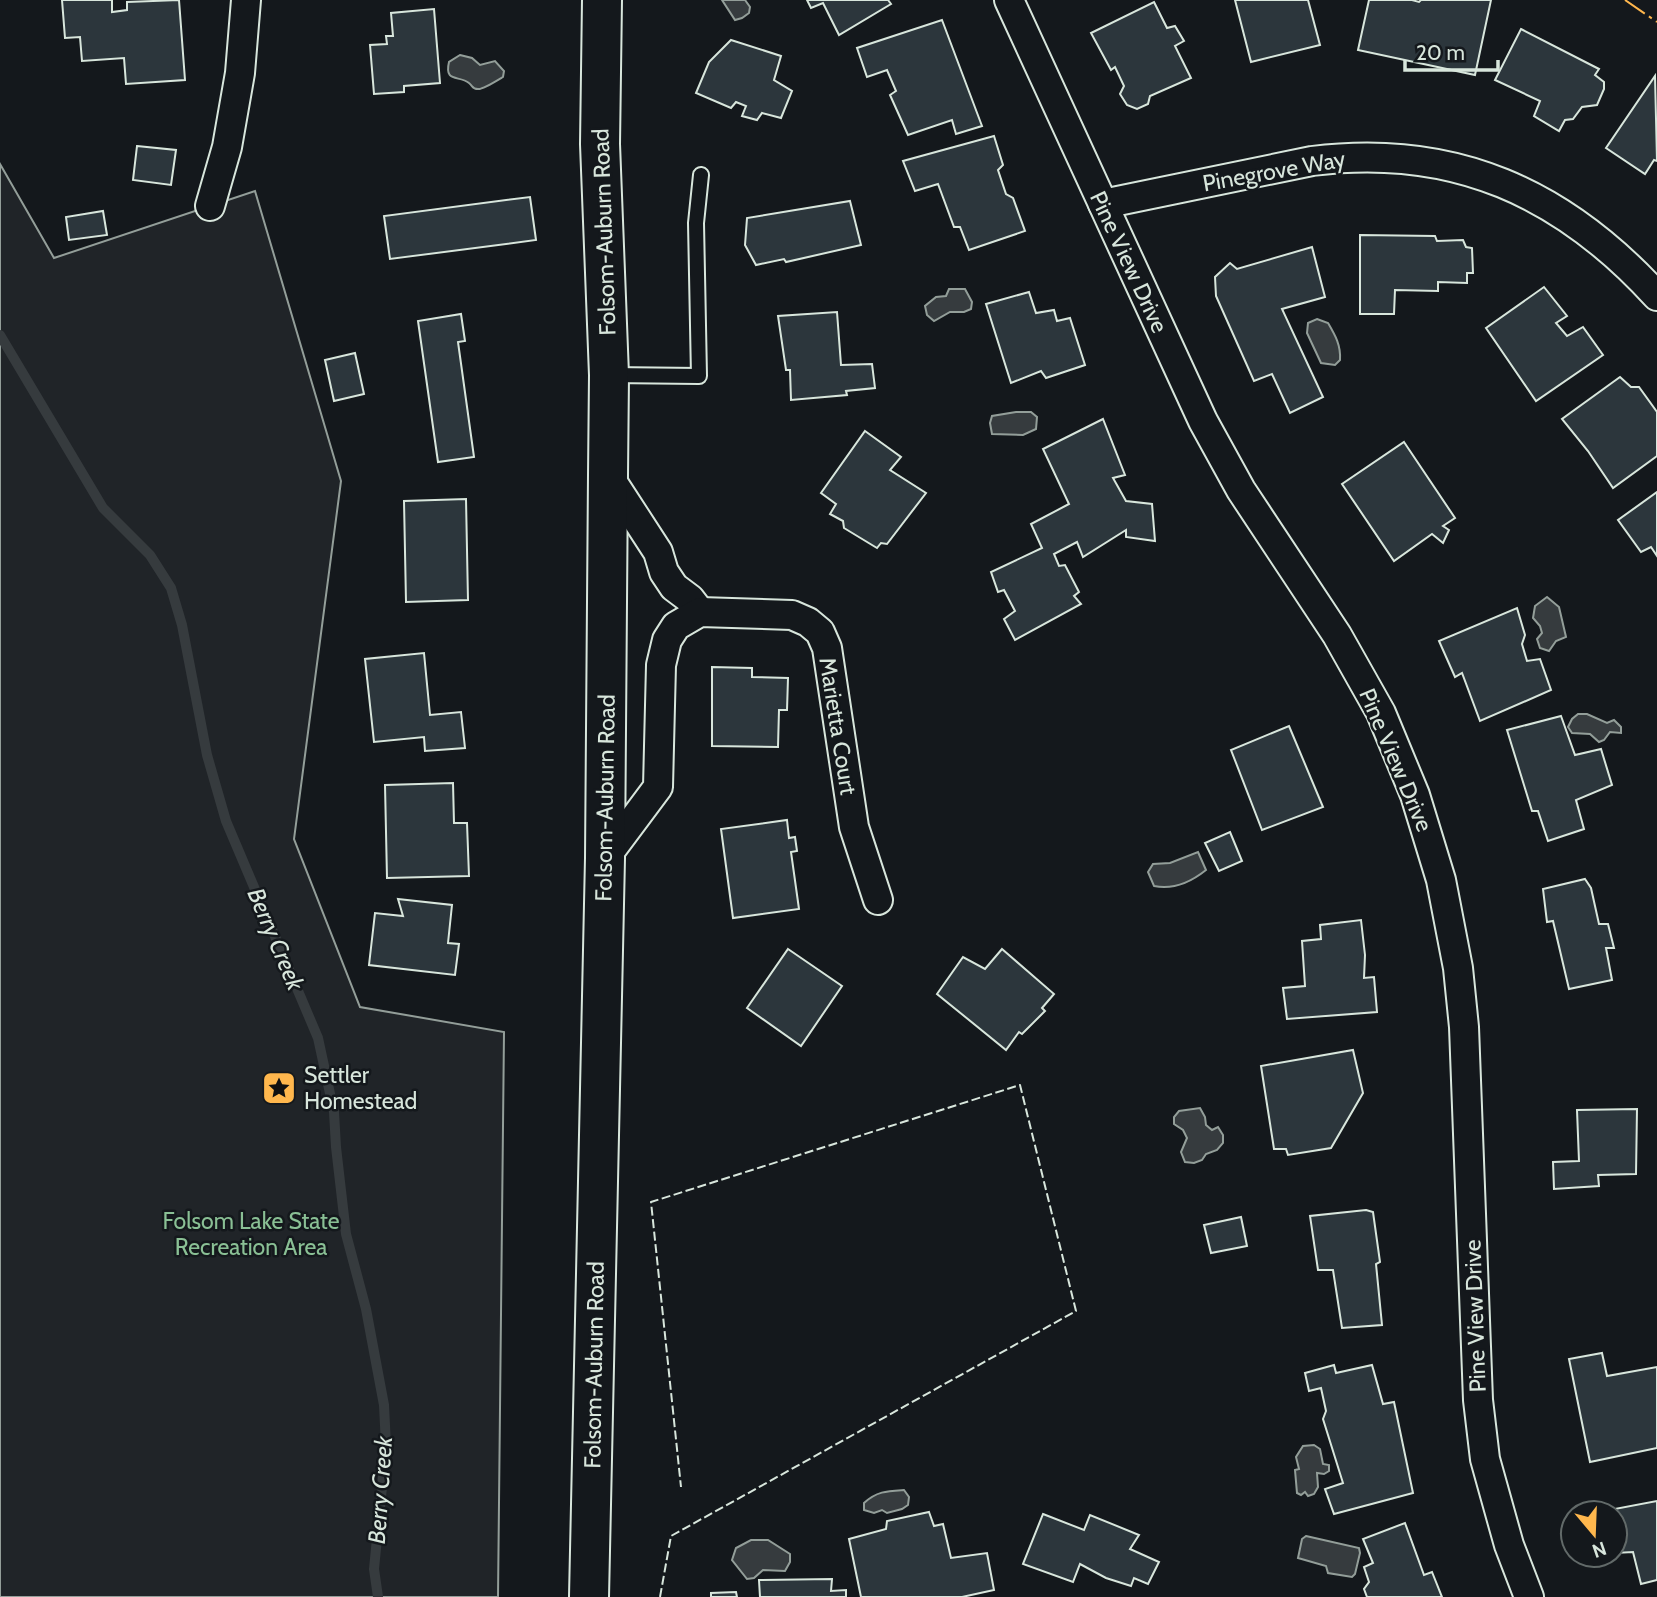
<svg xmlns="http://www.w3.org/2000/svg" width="1657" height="1597" font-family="Cabin,sans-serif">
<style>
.green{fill:#202428;stroke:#939e99;stroke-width:2}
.water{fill:#363b3e;stroke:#939e99;stroke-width:2}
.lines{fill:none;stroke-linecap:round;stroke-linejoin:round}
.stream{stroke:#363b3e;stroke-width:10}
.building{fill:#2c363c;stroke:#d8e6dc;stroke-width:2}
.service-casing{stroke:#d8e6dc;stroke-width:18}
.minor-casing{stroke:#d8e6dc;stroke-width:32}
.primary-casing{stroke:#d8e6dc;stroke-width:42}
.service{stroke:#14181c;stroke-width:14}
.minor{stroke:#14181c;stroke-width:28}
.primary{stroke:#14181c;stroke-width:38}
.fence{stroke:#d8e6dc;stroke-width:2;stroke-dasharray:9 3.5;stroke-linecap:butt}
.power{stroke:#ffb74d;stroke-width:2;stroke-dasharray:24 5 3.5 5;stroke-linecap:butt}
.labels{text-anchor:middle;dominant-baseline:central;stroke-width:5;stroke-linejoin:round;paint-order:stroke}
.street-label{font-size:23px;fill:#d8e6dc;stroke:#14181c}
.poi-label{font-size:23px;fill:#d8e6dc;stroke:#14181c;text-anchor:start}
.park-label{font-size:23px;fill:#8ac095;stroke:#14181c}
.water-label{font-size:24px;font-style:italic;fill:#d8e6dc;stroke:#14181c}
</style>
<rect width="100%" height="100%" fill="#14181c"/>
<polygon class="green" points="0,164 54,258 255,191 341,481 294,839 360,1007 504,1032 498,1597 0,1597"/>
<g class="water">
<polygon points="722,0 745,0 750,7 749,13 742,18 735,20"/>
<path d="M460,55L472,58L480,65L495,61L504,71L503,77C498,80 482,90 478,89C472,89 473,86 469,83C459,75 444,83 449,62Z"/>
<polygon points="949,289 965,289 972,302 971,309 964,312 950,312 934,321 927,315 925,306 936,297 946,296"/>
<path d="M1317,319L1328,323C1335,335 1341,345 1340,360L1335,365L1321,363L1307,333L1308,323Z"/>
<polygon points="1016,412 1031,412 1037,417 1036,429 1023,435 992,434 990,423 992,416"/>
<polygon points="1547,597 1559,607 1566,637 1556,641 1549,651 1540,648 1537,639 1542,633 1540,626 1533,618 1535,606"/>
<polygon points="1578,714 1587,714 1607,723 1614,720 1621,727 1621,733 1610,732 1604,740 1599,742 1590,734 1572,733 1568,727 1572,719"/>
<path d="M1198,852L1206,870C1191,882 1173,890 1154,886L1148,872L1153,864L1170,863Z"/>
<polygon points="1200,1108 1205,1117 1206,1125 1212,1130 1218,1127 1223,1135 1223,1143 1217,1150 1206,1154 1202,1160 1194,1163 1185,1162 1181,1152 1187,1138 1183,1130 1174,1124 1174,1117 1179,1111"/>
<polygon points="1314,1445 1320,1449 1323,1464 1329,1465 1329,1471 1324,1474 1317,1473 1318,1487 1314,1494 1308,1496 1305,1492 1301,1495 1297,1493 1295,1470 1299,1469 1296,1457 1303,1446"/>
<path d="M904,1490L909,1497L908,1505L902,1509L887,1513L882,1510L874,1513L864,1510V1503C877,1491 888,1491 904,1490Z"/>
<polygon points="1306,1536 1359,1548 1360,1553 1355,1574 1352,1577 1328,1573 1326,1566 1298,1558 1302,1539"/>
<polygon points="751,1540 768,1540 790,1554 790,1562 785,1571 763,1570 754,1578 747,1579 732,1560 736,1548"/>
</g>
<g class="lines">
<polyline class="stream" points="0,335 103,508 150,555 171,588 182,625 207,755 226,821 318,1038 334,1112 336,1147 346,1234 366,1309 384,1405 386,1446 374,1569 378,1597"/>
</g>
<g class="building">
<polygon points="62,0 112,0 112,12 127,10 127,2 179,0 185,80 126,84 124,58 82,61 80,37 65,38"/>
<polygon points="807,0 888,0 891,4 839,35 823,3 811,8"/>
<polygon points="1235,0 1308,0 1320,45 1251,62"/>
<polygon points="1369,0 1412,0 1419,2 1421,0 1491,0 1475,75 1358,50"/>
<polygon points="1154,2 1167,28 1175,26 1184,41 1175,46 1191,78 1150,96 1148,104 1137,109 1127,105 1120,94 1124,86 1115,67 1111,70 1091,33"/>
<polygon points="434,9 440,83 404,86 404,92 374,94 370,45 387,44 386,36 393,36 391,13"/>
<polygon points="942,20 982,126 956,134 952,120 908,135 890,95 896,91 887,70 867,77 857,48"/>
<polygon points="1521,29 1599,69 1595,75 1604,82 1604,89 1597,105 1582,107 1573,119 1565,120 1559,131 1534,116 1540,101 1495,80"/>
<polygon points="731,40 781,56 774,80 792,91 781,118 762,113 757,120 742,116 746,106 736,102 731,108 696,93 709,62"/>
<polygon points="1655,76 1657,161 1654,160 1645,174 1606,148"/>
<polygon points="994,136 1003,165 998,170 1006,194 1013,198 1025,231 969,250 960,227 954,227 938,184 915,191 903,161"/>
<polygon points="137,146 176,150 171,185 133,180"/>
<polygon points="530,197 536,240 390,259 384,216"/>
<polygon points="850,201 861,245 786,262 784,259 756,265 745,245 747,218"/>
<polygon points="103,211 107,235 69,240 66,217"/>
<polygon points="1360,235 1435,236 1437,241 1463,240 1466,247 1472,248 1473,273 1467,273 1467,283 1438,282 1438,291 1395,290 1394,314 1360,314"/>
<polygon points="1312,247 1325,297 1282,309 1323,397 1290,413 1272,374 1254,381 1216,296 1215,277 1230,263 1237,269"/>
<polygon points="1544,287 1567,316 1556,323 1567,336 1583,327 1603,355 1536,401 1486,328"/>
<polygon points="1029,292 1036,313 1054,310 1057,321 1070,318 1085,365 1046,378 1041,371 1011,383 986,304"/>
<polygon points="837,312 841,365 872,364 875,388 846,391 847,395 791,400 790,370 786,370 778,316"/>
<polygon points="461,314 465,341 458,342 474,457 438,462 418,321"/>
<polygon points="355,353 364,394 334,401 325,360"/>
<polygon points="1620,377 1631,387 1639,387 1657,412 1657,456 1613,488 1588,451 1562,419"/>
<polygon points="1103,419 1125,475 1113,478 1126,501 1152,504 1155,541 1126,537 1126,530 1083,557 1077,542 1054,554 1059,566 1065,565 1079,592 1074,596 1081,604 1015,640 1004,619 1015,611 1004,590 998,592 991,572 1042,548 1031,524 1069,504 1043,449"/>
<polygon points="865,431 901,457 890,470 926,493 887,544 881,543 877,548 844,528 843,521 830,514 836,504 821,493"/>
<polygon points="1404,442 1455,518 1443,526 1449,530 1443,543 1432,534 1394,561 1342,484"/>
<polygon points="1657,492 1657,556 1651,547 1641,552 1618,520"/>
<polygon points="466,499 468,600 406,602 404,501"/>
<polygon points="1517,608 1525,635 1522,644 1527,661 1540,659 1551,690 1480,721 1462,673 1455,677 1439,641"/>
<polygon points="424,653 430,715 461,712 465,748 425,751 424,737 374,742 365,659"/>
<polygon points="712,667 752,668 752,677 788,678 787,710 779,710 778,747 712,746"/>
<polygon points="1561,716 1575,755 1601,749 1612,785 1576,800 1584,829 1548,841 1538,811 1532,811 1507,730"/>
<polygon points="1289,726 1323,807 1262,830 1231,750"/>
<polygon points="453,783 454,823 467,823 469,876 387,878 385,785"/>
<polygon points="787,820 789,838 795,837 797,851 791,852 799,909 733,918 721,829"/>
<polygon points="1230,832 1242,861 1219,871 1205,843"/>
<polygon points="1585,879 1591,888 1599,924 1608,924 1614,948 1606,948 1612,980 1569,989 1553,921 1547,922 1543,889"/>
<polygon points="398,899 452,905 448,943 459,944 455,975 369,965 375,913 403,916"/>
<polygon points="1361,920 1365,955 1364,978 1374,977 1377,1012 1287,1019 1283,988 1305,986 1302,941 1321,939 1320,925"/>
<polygon points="788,949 842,986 801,1046 747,1008"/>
<polygon points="1002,949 1054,994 1042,1008 1045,1011 1022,1034 1019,1032 1006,1050 937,994 963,957 985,969"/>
<polygon points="1353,1050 1363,1093 1331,1148 1288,1155 1286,1149 1274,1149 1261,1066"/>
<polygon points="1637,1109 1636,1174 1598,1175 1599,1186 1554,1189 1553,1162 1579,1161 1577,1110"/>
<polygon points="1366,1210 1373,1212 1380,1262 1376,1264 1382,1325 1342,1328 1333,1270 1318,1270 1310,1216"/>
<polygon points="1241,1217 1247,1246 1211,1253 1204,1225"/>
<polygon points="1602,1353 1607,1376 1657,1367 1657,1448 1590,1462 1569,1359"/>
<polygon points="1334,1365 1336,1373 1372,1365 1383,1404 1394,1402 1413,1493 1334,1514 1325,1489 1343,1483 1323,1419 1326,1411 1321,1388 1309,1391 1305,1373"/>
<polygon points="1657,1501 1657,1580 1641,1584 1633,1552 1615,1553 1615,1513 1604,1513 1604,1511"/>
<polygon points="929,1512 934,1526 943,1524 951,1558 987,1553 994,1590 962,1597 861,1597 849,1539 886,1529 887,1521"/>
<polygon points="1043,1514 1084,1530 1090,1515 1139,1535 1130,1549 1159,1562 1148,1584 1134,1578 1131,1586 1106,1578 1080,1564 1073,1582 1023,1564"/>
<polygon points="1405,1523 1424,1575 1432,1572 1442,1597 1367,1597 1364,1589 1369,1582 1364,1567 1373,1563 1363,1539"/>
<polygon points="832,1579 831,1591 846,1590 846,1597 760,1597 759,1580"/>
<polygon points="736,1592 737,1597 711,1597 711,1593"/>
</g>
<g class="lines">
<g class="service-casing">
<polyline id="service" points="610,375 699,376 696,223 701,175"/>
</g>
<g class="minor-casing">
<g id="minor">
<polyline points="1009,0 1203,421 1241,490 1337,635 1381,713 1415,795 1441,880 1458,968 1464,1027 1478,1400 1485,1459 1509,1545 1529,1597"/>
<path d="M1103,204L1312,161C1454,143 1563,193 1657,296"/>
<polyline points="210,206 227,147 240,73 246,0"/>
<polyline points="608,475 658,552 664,572 674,587 690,599 700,612"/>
<polyline points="605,858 658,787 661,665 667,640 676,626 700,612 792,615 808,622 820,632 827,648 854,827 878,900"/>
</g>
</g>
<g class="primary-casing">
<polyline id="primary" points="589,1597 605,858 608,475 609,375 600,144 602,0"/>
</g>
<use href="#service" class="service"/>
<use href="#minor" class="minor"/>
<use href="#primary" class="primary"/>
<polyline class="fence" points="660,1597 671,1536 1076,1311 1020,1085 651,1202 681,1487"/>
<polyline class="power" points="1625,0 1657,22"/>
</g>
<defs>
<g id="sight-square" transform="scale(1.75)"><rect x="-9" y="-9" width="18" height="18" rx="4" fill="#ffb74d" stroke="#14181c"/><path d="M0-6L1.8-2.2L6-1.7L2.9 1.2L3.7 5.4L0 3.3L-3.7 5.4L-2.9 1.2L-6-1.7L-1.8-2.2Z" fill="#111"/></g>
</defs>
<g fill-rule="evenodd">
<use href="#sight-square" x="279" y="1088"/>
</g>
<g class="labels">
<g class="street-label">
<text transform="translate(1274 171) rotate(-10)">Pinegrove Way</text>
<text transform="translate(604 232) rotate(-92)">Folsom-Auburn Road</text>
<text transform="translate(1129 262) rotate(65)">Pine View Drive</text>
<text transform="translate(838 726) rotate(81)">Marietta Court</text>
<text transform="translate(1396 760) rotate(67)">Pine View Drive</text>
<text transform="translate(605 798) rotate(-89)">Folsom-Auburn Road</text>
<text transform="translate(1475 1316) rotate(-92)">Pine View Drive</text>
<text transform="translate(594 1365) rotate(-89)">Folsom-Auburn Road</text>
</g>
<g class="poi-label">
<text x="304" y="1075">Settler<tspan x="304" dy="26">Homestead</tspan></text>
</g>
<g class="park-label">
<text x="251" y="1221">Folsom Lake State<tspan x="251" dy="26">Recreation Area</tspan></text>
</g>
<g class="water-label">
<text transform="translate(276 939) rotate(67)">Berry Creek</text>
<text transform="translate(380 1490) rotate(-86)">Berry Creek</text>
</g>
</g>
<g transform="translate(1594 1534) rotate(161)"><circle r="33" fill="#14181c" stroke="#626a69" stroke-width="2"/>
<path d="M0-5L12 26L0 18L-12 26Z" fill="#ffb74d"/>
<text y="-10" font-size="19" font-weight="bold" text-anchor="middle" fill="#d8e6dc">N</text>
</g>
<path d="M1405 60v10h93v-10" fill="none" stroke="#d8e6dc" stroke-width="3.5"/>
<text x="1416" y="60" font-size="21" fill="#d8e6dc" stroke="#14181c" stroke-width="5" paint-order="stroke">20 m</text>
</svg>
